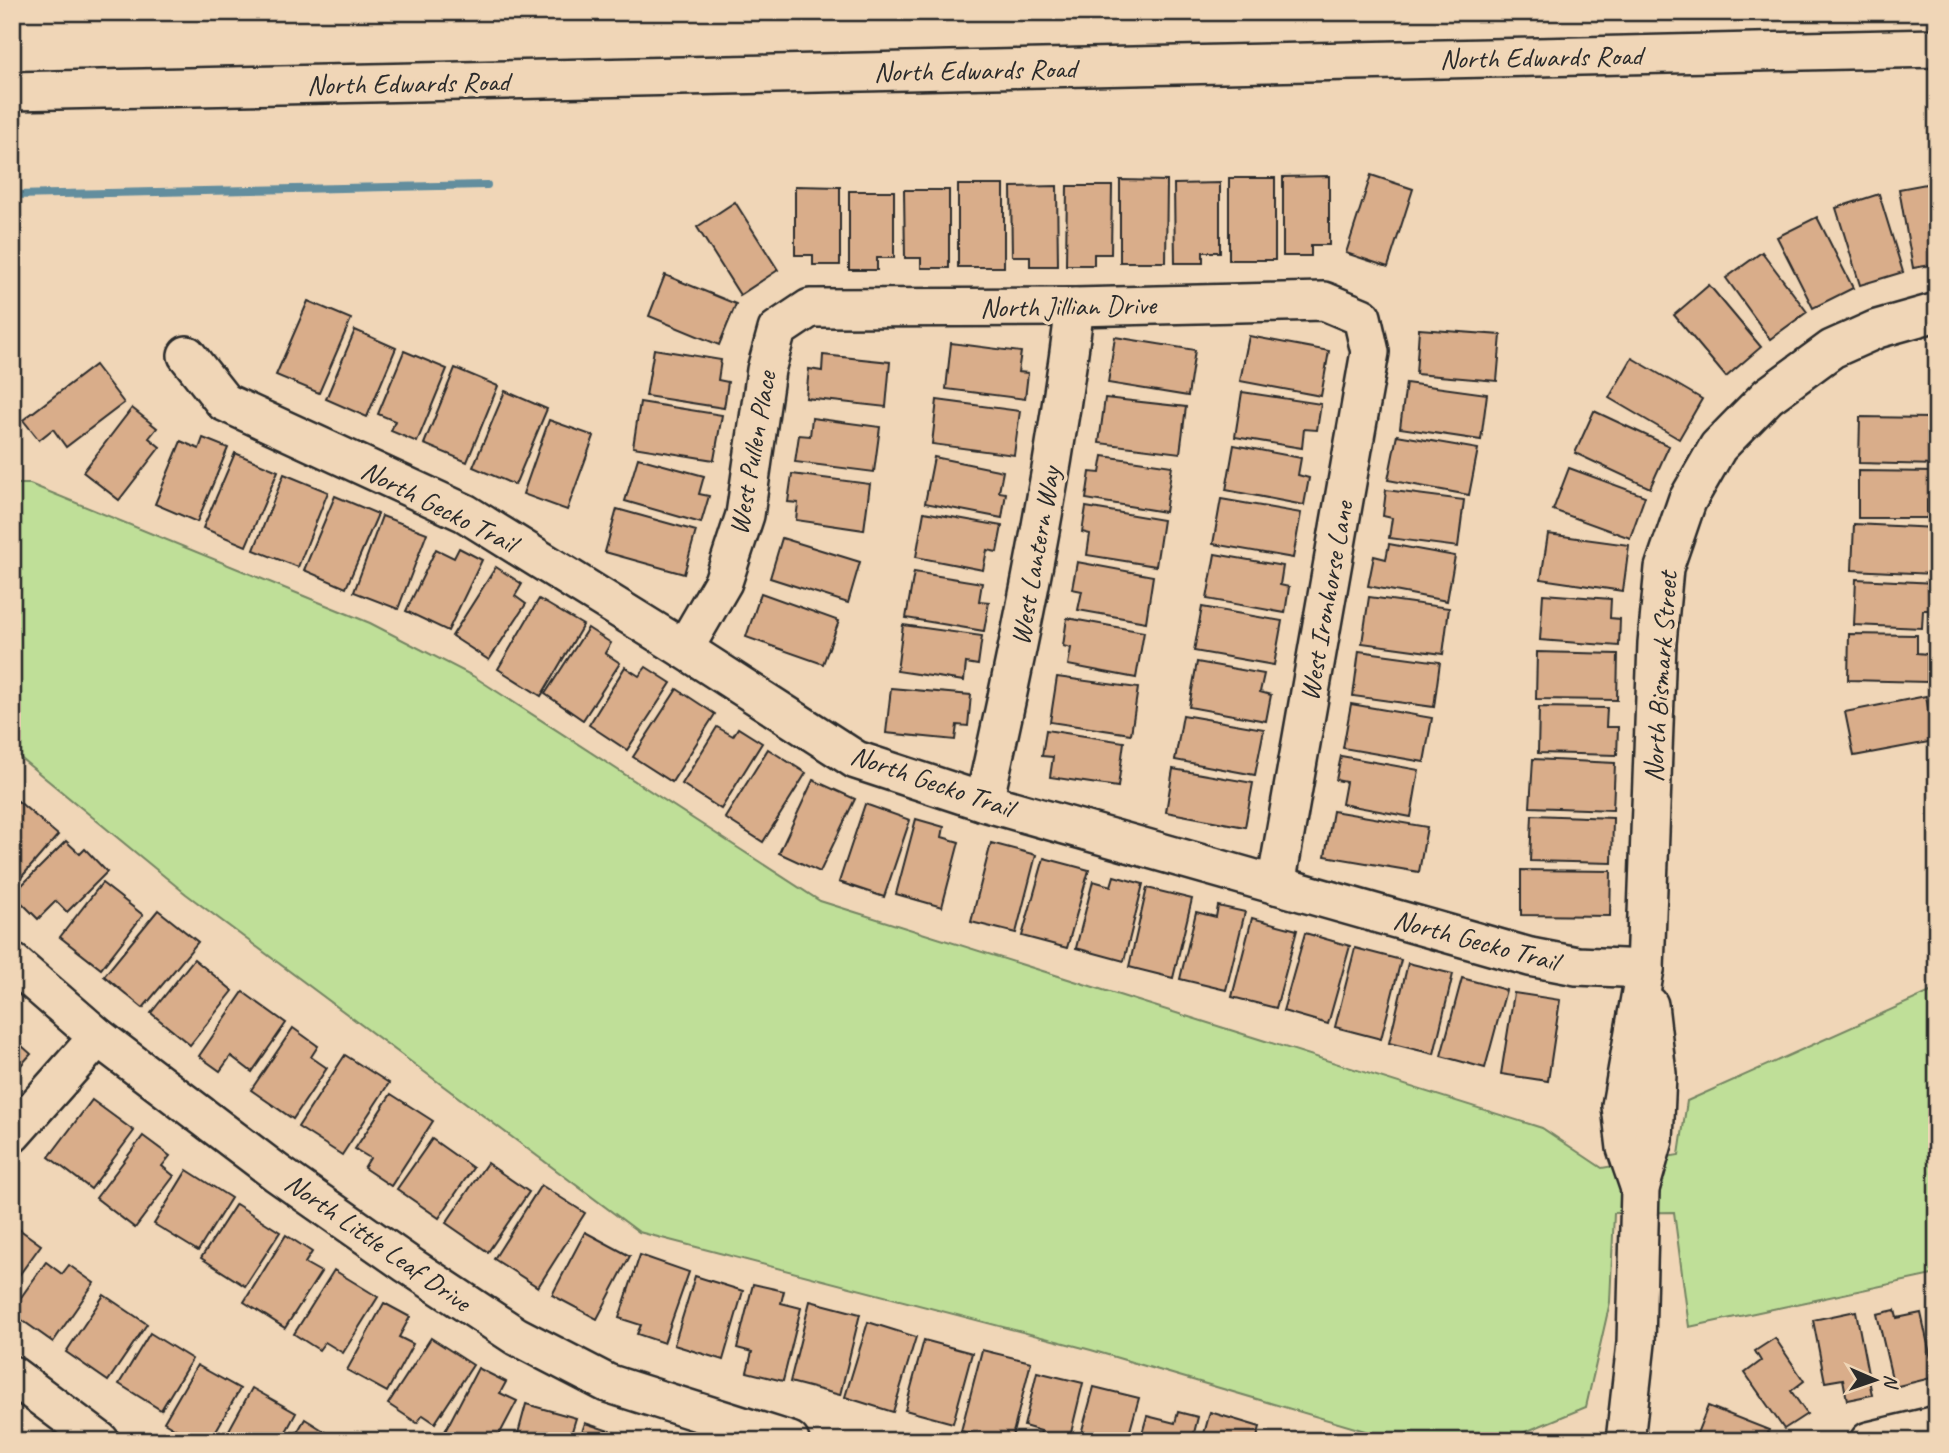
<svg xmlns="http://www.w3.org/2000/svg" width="1949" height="1453" font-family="Caveat,sans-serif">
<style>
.green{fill:#bfdf98;stroke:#758562;stroke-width:2}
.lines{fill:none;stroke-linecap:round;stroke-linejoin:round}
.stream{stroke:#638e9e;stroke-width:8}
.building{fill:#d9ad8a;stroke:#2b2b2b;stroke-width:2}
.minor-casing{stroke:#2b2b2b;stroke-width:42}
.minor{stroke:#f0d6b7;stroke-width:37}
.labels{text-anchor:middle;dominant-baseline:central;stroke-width:7;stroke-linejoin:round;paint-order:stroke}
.street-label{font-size:28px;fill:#2b2b2b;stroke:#f0d6b7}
</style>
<rect width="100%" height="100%" fill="#f0d6b7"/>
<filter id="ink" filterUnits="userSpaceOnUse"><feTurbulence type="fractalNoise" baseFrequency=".0143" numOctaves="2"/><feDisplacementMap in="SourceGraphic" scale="14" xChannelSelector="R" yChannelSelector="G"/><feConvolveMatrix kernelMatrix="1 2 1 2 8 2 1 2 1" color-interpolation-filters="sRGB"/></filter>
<g filter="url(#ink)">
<polygon class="green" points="12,484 30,484 370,623 473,676 820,901 1542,1128 1602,1168 1679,1155 1687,1101 1937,989 1937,1274 1689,1327 1674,1212 1614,1213 1610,1302 1586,1407 1503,1441 1399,1441 1091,1350 639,1232 186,894 12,751"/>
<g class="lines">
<polyline class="stream" points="12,195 487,185"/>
</g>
<g class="building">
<polygon points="1371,175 1413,189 1388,267 1346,253"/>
<polygon points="1329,176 1329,245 1311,245 1311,256 1283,256 1283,177"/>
<rect x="1229" y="178" width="46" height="82"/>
<polygon points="1120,180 1167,181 1166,262 1120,262"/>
<polygon points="1937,182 1937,264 1913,268 1899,189"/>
<polygon points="1220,183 1220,252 1203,252 1203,263 1175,263 1174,184"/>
<rect x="958" y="185" width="46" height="82"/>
<polygon points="795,186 840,187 840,265 813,265 813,255 795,255"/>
<polygon points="1057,186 1058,266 1030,266 1030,256 1012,256 1011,187"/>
<polygon points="1067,186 1112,186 1111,254 1094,254 1094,265 1066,265"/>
<polygon points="904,190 949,190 949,268 921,268 921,258 905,258"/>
<polygon points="849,191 894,191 894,258 877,258 877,270 849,270"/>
<polygon points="1879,194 1903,272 1860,285 1836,208"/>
<polygon points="735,202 778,270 740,295 697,227"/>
<polygon points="1817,217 1853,288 1813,308 1777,237"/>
<polygon points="1762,252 1807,312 1770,339 1726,278"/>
<polygon points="665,275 736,304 719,345 649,316"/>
<polygon points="1709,285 1761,347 1726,377 1674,315"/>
<polygon points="308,301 351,319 319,393 276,375"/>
<polygon points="1419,329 1501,335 1497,381 1416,374"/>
<polygon points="355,330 396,348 367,417 326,399"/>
<polygon points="1249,336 1329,351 1321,396 1240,381"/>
<polygon points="1115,337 1195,350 1188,396 1108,383"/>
<polygon points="951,343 1021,352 1018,372 1028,373 1025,399 946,389"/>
<polygon points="654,349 721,360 718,380 728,382 724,408 646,396"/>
<polygon points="404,351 447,369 417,442 391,431 395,421 378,414"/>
<polygon points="823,355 890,362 886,407 806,398 809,369 822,371"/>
<polygon points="1632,358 1702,399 1679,439 1609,398"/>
<polygon points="95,365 124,403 66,447 53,429 39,440 23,420"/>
<polygon points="455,368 498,386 467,462 424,444"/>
<polygon points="1406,383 1487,394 1481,440 1400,428"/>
<polygon points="505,391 547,409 515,485 473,467"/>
<polygon points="1242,392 1321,404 1317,430 1304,429 1302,448 1235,437"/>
<polygon points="1105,398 1186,407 1180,453 1099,443"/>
<polygon points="937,400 1020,411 1014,455 932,444"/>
<polygon points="640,402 722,415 714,460 633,447"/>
<polygon points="132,408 157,428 149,438 160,447 119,500 83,472"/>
<polygon points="1594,411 1669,446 1650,488 1575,453"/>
<polygon points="1860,417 1930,418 1929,437 1937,437 1937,465 1859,463"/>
<polygon points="812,418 880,427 874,472 795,462 799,435 810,436"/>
<polygon points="549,420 594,436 567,510 523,494"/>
<polygon points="1397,435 1478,449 1469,495 1388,480"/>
<polygon points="203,438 228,448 197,522 155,504 181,441 199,449"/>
<polygon points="1234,445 1301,458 1298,475 1309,478 1304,505 1226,490"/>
<polygon points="235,453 278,471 246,546 203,528"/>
<polygon points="1103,456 1172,466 1165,512 1086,499 1090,472 1100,473"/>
<polygon points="934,457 1003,471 999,492 1006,493 1002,518 925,503"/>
<polygon points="638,458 704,476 699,494 709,496 701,523 625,501"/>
<polygon points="1569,468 1645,496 1630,538 1553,510"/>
<polygon points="1858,471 1937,472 1937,500 1927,500 1927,518 1858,518"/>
<polygon points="284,474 328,492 298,567 254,550"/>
<polygon points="792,474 870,484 864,530 796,520 798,503 788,502"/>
<polygon points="1386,490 1464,500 1458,547 1389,538 1392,518 1383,516"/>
<polygon points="335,496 378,514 346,588 304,570"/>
<polygon points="1221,499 1301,513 1293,558 1213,544"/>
<polygon points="1086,507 1163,520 1156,566 1087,555 1090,534 1082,532"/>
<polygon points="617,509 696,531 684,574 605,552"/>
<polygon points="924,512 1002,526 997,552 987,550 983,570 916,557"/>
<polygon points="382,516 427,533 398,609 354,592"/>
<polygon points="1854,524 1935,528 1933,574 1852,570"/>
<polygon points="1548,534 1629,545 1623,591 1541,579"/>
<polygon points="782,538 860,562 848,603 770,578"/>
<polygon points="1389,544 1455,556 1447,601 1368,586 1374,556 1386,559"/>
<polygon points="459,548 482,560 448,631 406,611 436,549 454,558"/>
<polygon points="1215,554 1283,566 1280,585 1289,587 1285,613 1207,599"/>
<polygon points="1077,562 1153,576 1146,622 1078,610 1082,591 1072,589"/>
<polygon points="496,567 522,584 515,596 526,604 489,660 452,636"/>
<polygon points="914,572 982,583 979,601 989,602 984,631 906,618"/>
<polygon points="1856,579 1935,583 1934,610 1923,610 1922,628 1854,625"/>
<polygon points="761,593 839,621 823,664 746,637"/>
<polygon points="1543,594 1611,599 1610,618 1620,619 1619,646 1540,640"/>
<polygon points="1369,597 1449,608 1443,654 1362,643"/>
<polygon points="539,599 583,625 541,696 498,669"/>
<polygon points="1202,607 1282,621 1274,665 1194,651"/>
<polygon points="1067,618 1144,632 1136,678 1068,665 1071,648 1063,646"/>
<polygon points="903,625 982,636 978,665 966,663 964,681 897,671"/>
<polygon points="588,628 611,643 605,653 620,663 583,720 545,694"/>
<polygon points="1849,634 1917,635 1917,653 1927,654 1927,682 1848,680"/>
<polygon points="1359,651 1440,662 1434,707 1353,696"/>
<polygon points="1537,652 1618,654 1617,700 1536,699"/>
<polygon points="1197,662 1264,674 1260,692 1271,695 1266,721 1189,707"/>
<polygon points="625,667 639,676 646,667 671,683 627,750 589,725"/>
<polygon points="1057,677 1138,688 1131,734 1050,722"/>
<polygon points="891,688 971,695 968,726 957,725 955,740 886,733"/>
<polygon points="677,689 715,714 672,782 633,757"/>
<polygon points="1926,696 1934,741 1854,756 1845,712"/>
<polygon points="1351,704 1432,718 1424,762 1343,748"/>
<polygon points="1539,707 1607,708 1606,727 1618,727 1617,755 1538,753"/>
<polygon points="1183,715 1264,729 1255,775 1175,760"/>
<polygon points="717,727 733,736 738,728 762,743 721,809 682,784"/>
<polygon points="1046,730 1124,742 1118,787 1050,777 1053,757 1042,756"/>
<polygon points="768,749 806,773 763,842 725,818"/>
<polygon points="1341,756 1419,770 1411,817 1342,804 1346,782 1336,780"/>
<polygon points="1533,759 1615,763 1613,810 1530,807"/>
<polygon points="1173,769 1253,783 1245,827 1166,812"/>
<polygon points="813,780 855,799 820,872 779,853"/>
<polygon points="18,801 58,835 12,888 12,808"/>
<polygon points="865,804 910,820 884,897 839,882"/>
<polygon points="1333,811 1427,827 1419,872 1325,856"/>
<polygon points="1532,815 1613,818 1612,863 1530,861"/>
<polygon points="916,819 944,827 942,837 959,842 942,907 896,894"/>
<polygon points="66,841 80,854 85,849 107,872 67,912 56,901 38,919 13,894"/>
<polygon points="991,843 1036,855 1016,933 971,922"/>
<polygon points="1044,858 1089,870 1067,948 1022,936"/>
<polygon points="1521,870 1611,871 1610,916 1521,915"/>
<polygon points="1114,876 1143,884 1124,961 1076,948 1093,881 1111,886"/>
<polygon points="102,883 143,915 101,969 60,937"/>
<polygon points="1147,888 1192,899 1173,978 1129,967"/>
<polygon points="1218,906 1245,912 1226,990 1180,979 1196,912 1216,917"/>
<polygon points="158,910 198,942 143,1008 104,976"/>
<polygon points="1252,918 1297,930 1276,1008 1232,997"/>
<polygon points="1305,933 1350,946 1328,1024 1283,1011"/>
<polygon points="1355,948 1401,960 1381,1039 1335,1027"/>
<polygon points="194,959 233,991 190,1045 151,1013"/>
<polygon points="1408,963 1453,974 1434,1054 1389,1043"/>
<polygon points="1462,978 1506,990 1485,1068 1441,1056"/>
<polygon points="243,992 286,1023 252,1072 231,1056 220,1071 199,1056"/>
<polygon points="1514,993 1560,1000 1548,1081 1501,1074"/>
<polygon points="293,1028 318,1046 311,1057 327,1068 293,1119 251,1090"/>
<polygon points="12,1037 31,1054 12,1075"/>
<polygon points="345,1055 389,1083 342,1155 298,1127"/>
<polygon points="391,1094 433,1121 391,1186 364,1168 370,1158 355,1149"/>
<polygon points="92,1100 134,1131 91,1189 49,1157"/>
<polygon points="143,1136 170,1156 162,1166 174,1176 135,1228 96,1198"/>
<polygon points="432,1139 473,1168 439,1218 397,1189"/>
<polygon points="487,1163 529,1192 488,1252 446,1223"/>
<polygon points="187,1170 231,1198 198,1251 154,1224"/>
<polygon points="541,1185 585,1213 538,1287 494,1259"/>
<polygon points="236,1204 280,1232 245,1286 201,1258"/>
<polygon points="12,1224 41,1245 12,1285"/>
<polygon points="585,1232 630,1256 597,1319 552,1295"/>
<polygon points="286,1235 312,1252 305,1263 321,1272 285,1328 244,1302"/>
<polygon points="640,1255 689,1272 664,1343 637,1334 641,1325 619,1318"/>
<polygon points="46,1262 62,1274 69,1265 94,1283 53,1342 12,1313 12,1310"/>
<polygon points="334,1270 378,1297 343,1353 325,1342 319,1350 294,1334"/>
<polygon points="695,1276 743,1291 723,1360 674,1345"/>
<polygon points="753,1284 784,1291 781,1303 801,1308 783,1381 747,1372 752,1352 737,1348"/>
<polygon points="104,1295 147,1324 108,1381 66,1352"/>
<polygon points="810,1301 860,1314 840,1395 790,1382"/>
<polygon points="384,1303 410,1317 399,1337 413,1344 387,1392 347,1370"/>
<polygon points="1895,1310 1897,1318 1921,1313 1935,1377 1894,1387 1877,1314"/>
<polygon points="1856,1311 1872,1395 1847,1400 1843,1379 1825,1382 1813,1320"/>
<polygon points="868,1322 916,1337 893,1412 845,1397"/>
<polygon points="150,1333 192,1359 161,1410 119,1384"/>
<polygon points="431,1338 473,1365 435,1423 423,1415 417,1423 388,1404"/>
<polygon points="1775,1338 1804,1381 1791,1391 1807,1414 1784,1429 1745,1373 1761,1361 1755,1351"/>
<polygon points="924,1340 972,1353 953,1423 905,1410"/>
<polygon points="982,1350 1031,1362 1011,1441 999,1441 961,1431"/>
<polygon points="197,1365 240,1389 210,1441 196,1441 164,1422"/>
<polygon points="478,1368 506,1382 500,1393 517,1401 496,1441 450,1441 442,1437"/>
<polygon points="1037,1372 1083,1383 1069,1441 1039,1441 1041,1431 1024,1426"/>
<polygon points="1094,1387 1139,1398 1127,1441 1079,1441"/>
<polygon points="252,1388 296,1413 281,1441 223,1441"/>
<polygon points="526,1404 576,1418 569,1441 516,1441"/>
<polygon points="1708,1406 1769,1430 1765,1441 1694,1441"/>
<polygon points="1178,1412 1198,1417 1192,1441 1140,1441 1147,1416 1175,1423"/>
<polygon points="1210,1412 1260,1427 1256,1441 1202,1441"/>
<polygon points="305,1419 340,1441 292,1441"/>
<polygon points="585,1423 633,1439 633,1441 579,1441"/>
</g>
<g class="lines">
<g class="minor-casing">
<g id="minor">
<polyline points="12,91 1937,48"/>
<polyline points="187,355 224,402 465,513 684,649 856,760 984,802 1530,957 1577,966 1645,969"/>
<polyline points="684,649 723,582 745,515 766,370 777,330 810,308 1075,307 1324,301 1362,317 1370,352 1276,885"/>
<path d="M984,802C1021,638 1054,474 1075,307"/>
<polyline points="12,962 98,1037 277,1173 407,1264 516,1336 607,1383 790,1441"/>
<polyline points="12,1134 98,1037"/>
<polyline points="1640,1189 1626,1148 1621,1106 1645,969 1657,643 1664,568 1687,501 1718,447 1768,396 1832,349 1877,329 1937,312"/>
<polyline points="12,1375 100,1441"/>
<polyline points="1625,1441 1636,1343 1640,1189 1654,1140 1657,1074 1649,1005"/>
<polyline points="1869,1441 1937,1425"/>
</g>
</g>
<use href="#minor" class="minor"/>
</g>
</g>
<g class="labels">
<g class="street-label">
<text transform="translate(1541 57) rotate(-1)">North Edwards Road</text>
<text transform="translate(975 70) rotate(-1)">North Edwards Road</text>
<text transform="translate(408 83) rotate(-1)">North Edwards Road</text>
<text transform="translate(1068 306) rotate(-1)">North Jillian Drive</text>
<text transform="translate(752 453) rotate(-80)">West Pullen Place</text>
<text transform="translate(439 506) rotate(27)">North Gecko Trail</text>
<text transform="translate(1035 556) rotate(-80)">West Lantern Way</text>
<text transform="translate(1326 601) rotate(-80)">West Ironhorse Lane</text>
<text transform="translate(1660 677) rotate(-86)">North Bismark Street</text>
<text transform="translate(932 781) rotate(19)">North Gecko Trail</text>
<text transform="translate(1476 940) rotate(15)">North Gecko Trail</text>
<text transform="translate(378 1242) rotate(35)">North Little Leaf Drive</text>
</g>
</g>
<rect width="1949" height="1453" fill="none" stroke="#f0d6b7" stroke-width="42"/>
<rect x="21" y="21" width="1907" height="1411" fill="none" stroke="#2b2b2b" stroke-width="2.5" filter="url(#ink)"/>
<g transform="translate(1875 1380) rotate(92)" stroke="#f0d6b7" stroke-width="5" paint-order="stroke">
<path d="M0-5L12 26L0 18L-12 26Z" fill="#2b2b2b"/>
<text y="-10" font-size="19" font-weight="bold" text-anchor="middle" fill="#2b2b2b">N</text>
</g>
</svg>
